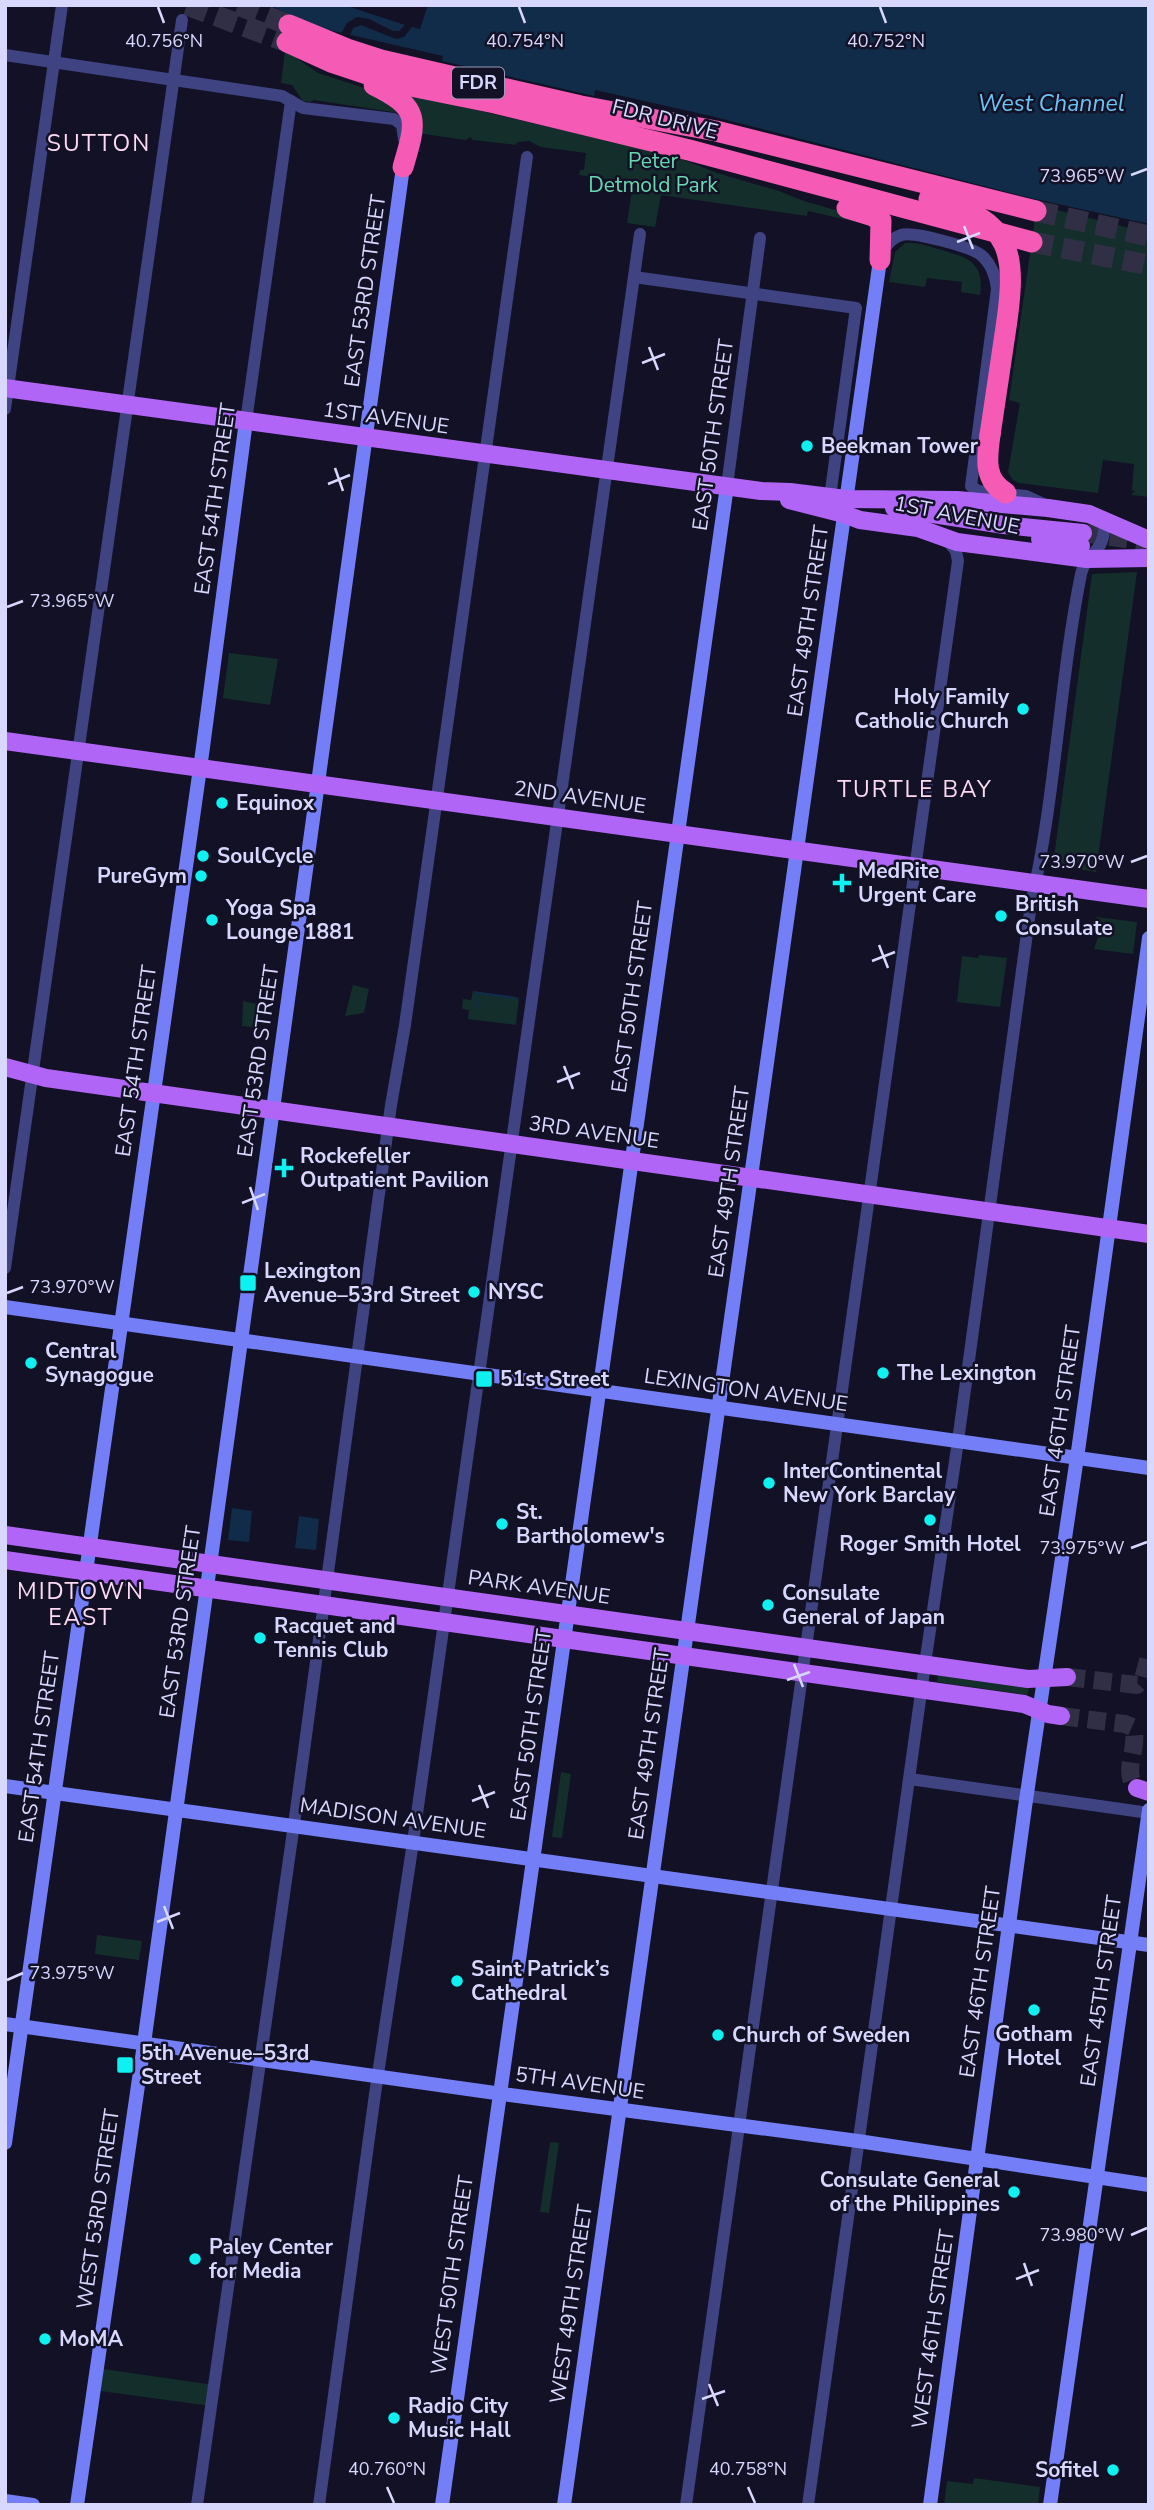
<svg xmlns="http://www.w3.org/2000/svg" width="1154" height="2510" font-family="'Nunito Sans',sans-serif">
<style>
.green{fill:#142f2b}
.water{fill:#112c49}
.pier{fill:#121125}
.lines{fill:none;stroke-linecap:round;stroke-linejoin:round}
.stream{stroke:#112c49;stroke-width:2.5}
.primary-tunnel{stroke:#302f45;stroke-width:18;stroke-dasharray:18 9;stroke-linecap:butt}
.highway-tunnel{stroke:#302f45;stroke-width:21;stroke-dasharray:21 10;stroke-linecap:butt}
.street{stroke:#3f4382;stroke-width:12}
.secondary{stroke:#747ef7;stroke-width:14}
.primary{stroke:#b165f6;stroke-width:18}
.highway{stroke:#f55ab4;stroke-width:21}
.highway-bridge{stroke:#f55ab4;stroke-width:21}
.ticks{fill:none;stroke:#d8d7fd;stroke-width:2.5}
.poi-dot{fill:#0ff1f1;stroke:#121125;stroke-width:2.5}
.labels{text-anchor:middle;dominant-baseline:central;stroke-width:5;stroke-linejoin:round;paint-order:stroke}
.shield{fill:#121125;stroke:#9d9cbc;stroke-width:2}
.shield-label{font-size:19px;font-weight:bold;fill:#d8d7fd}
.street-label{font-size:21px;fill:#d8d7fd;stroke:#121125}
.park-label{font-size:21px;fill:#67d9b1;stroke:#121125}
.poi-label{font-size:21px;font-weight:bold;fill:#d8d7fd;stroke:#121125;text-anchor:start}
.water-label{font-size:23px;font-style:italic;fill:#6cc4f6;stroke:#121125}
.neighbourhood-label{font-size:23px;letter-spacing:2px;fill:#fdd9f3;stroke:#121125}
.ticks-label{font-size:18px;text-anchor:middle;fill:#d8d7fd;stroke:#121125;stroke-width:5;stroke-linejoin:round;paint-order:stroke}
</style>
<rect width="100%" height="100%" fill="#121125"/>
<g class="green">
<polygon points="285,50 318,73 374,91 399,113 314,100 310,102 303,101 292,85 281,83"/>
<polygon points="407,94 674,156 717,173 779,191 804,201 870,220 874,226 808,211 807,216 661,195 655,227 627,223 633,183 579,175 580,170 584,170 586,153 541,147 529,141 517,142 516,145 473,140 470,137 466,140 417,133"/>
<polygon points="1037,205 1149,233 1149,497 1131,495 1135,491 1132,490 1134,464 1103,460 1098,493 1019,483 1013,480 1008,472 1020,403 1009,400"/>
<path d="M905,243C917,242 927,246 938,249C965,257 985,260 980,295L961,292L962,282L927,278L925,287L889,282L895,252Z"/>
<polygon points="1137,572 1096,872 1053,865 1092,574"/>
<polygon points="229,653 278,659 270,705 223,698"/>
<polygon points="1096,917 1137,922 1133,954 1094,949 1102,925"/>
<polygon points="979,955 1007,958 1000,1007 957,1002 962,956 978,958"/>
<polygon points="353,985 369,989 364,1013 345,1016"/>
<polygon points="473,991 519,998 516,1025 468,1019 469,1010 462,1009 463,999 471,1000"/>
<polygon points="243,1001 261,1005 258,1028 242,1026"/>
<polygon points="938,1674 1029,1687 1028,1695 937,1682"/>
<polygon points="561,1772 571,1774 562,1838 552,1837"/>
<polygon points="97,1935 142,1941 139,1960 95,1954"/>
<polygon points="550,2142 559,2143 549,2213 540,2212"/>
<polygon points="96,2368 214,2385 211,2406 93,2390"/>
<polygon points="974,2478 1040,2487 1038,2505 944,2505 947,2481 973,2484"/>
</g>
<g class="water">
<polygon points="270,5 1149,5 1149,224 1031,198 711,116 595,90 594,96 442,61 443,56 316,27"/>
<polygon points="232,1508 252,1511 249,1542 228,1540"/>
<polygon points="299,1516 319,1519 316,1550 295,1548"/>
</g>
<polygon class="pier" points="344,5 428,5 420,29 412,27 404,37 396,39 361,25 353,28 349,38 340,36 347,23 357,17 369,19 393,31 399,31 405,25"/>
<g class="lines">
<polyline class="stream" points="476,1006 477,993 515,998 514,1000"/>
<g class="primary-tunnel">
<polyline points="1083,533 1145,542"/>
<polyline points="1067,1677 1137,1685 1143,1679 1149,1657"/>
<path d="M1061,1716L1125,1724L1132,1727C1141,1746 1120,1772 1137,1788"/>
</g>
<g class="highway-tunnel">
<polyline points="187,5 287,42"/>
<polyline points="238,5 289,25"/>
<polyline points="1036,211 1149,236"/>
<polyline points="1032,242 1149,265"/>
</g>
<g class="street">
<polyline points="5,55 282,96 303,108 394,119 402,125 404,139"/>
<path d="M882,253C886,245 892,238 901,235C913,231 971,247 981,255C991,263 996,277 997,289L971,486L978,491L1026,496L1045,505"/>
<polyline points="634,277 856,308 830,497"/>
<polyline points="5,409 62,5"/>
<polyline points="246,421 291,101"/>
<polyline points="727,486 760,238"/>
<polyline points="5,1268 182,20"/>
<polyline points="910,1779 1149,1813"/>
<polyline points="197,2505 296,1810 391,1105 405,1025 527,157"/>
<polyline points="319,2505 375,2094 413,1842 640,234"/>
<polyline points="686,2505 958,561 956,551 947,540"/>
<path d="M808,2505L925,1664L958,1441L1031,904C1056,795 1059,683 1081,574C1084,561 1091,557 1098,548C1104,541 1104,530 1105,522"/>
</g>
<g class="secondary">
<polyline points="5,1307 1149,1468"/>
<polyline points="5,1786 1149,1945"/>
<polyline points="5,2024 510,2095 858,2141 1149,2185"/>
<polyline points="5,2143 203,747 246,421"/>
<polyline points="5,2501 33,2505"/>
<polyline points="77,2505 142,2058 403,167"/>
<polyline points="442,2505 727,486"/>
<polyline points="564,2505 880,260"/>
<polyline points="930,2505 1025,1807 1079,1444 1149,938"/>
<polyline points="1050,2505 1149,1810"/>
</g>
<g class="primary">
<polyline points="5,388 761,491 790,492 846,499 957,500 1048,508 1089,514 1149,540"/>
<polyline points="789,500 844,514 860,520 918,528 957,542 1087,559 1149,558"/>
<polyline points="894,508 1004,525 1083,533"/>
<polyline points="1040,539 1081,546"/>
<polyline points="5,741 1149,899"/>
<polyline points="5,1067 46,1078 1149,1234"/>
<polyline points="5,1535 1028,1679 1067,1677"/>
<polyline points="5,1560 1024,1704 1048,1714 1061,1716"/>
<polyline points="1137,1788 1149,1792"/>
</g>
<g class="highway">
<polyline points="289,25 347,49 381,60 581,106 716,131 1036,211"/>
<polyline points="287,42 331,62 391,82 495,103 689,150 1032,242"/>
<path d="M374,85C421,108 417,120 403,167"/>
<polyline points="847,208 873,216 881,221 880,260"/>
<path d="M990,435C987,457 983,480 1006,493"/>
</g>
<path class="highway-bridge" d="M929,199C1016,219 1017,255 1005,334C1000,367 995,401 990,435"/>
</g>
<path class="ticks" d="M158,7L164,23M519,7L525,23M880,7L886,23M1131,175L1147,169M964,226L973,249M957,242L980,233M649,347L658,370M642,363L665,354M335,468L343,491M328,484L350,475M7,607L23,601M1131,862L1147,856M879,945L888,968M872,961L895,952M564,1066L573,1089M557,1082L580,1073M250,1187L258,1210M242,1203L265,1194M7,1293L23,1287M1131,1548L1147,1542M794,1664L803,1687M787,1680L810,1672M479,1785L488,1808M472,1801L495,1792M164,1906L173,1929M157,1922L180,1913M7,1980L23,1973M1131,2235L1147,2228M1024,2263L1032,2286M1016,2279L1039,2270M709,2384L718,2406M702,2399L725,2391M387,2487L394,2503M748,2487L755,2503"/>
<g class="poi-dot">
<circle cx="807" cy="446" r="7"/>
<circle cx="1023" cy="709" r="7"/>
<circle cx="222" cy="803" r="7"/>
<circle cx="203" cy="856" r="7"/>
<circle cx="201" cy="876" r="7"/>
<path d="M838.5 872.5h7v7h7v7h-7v7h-7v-7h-7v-7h7z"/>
<circle cx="1001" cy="916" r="7"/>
<circle cx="212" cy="920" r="7"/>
<path d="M280.5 1157.5h7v7h7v7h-7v7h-7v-7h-7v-7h7z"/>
<rect x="239" y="1274" width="18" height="18" rx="3.5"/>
<circle cx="474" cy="1292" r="7"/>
<circle cx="31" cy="1363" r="7"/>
<circle cx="883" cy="1373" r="7"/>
<rect x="475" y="1370" width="18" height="18" rx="3.5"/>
<circle cx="769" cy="1483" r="7"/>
<circle cx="930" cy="1520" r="7"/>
<circle cx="502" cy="1524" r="7"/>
<circle cx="768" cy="1605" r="7"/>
<circle cx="260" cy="1638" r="7"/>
<circle cx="457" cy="1981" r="7"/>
<circle cx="1034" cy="2010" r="7"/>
<circle cx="718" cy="2035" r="7"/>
<rect x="116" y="2056" width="18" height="18" rx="3.5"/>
<circle cx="1014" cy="2192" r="7"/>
<circle cx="195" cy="2259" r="7"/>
<circle cx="45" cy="2339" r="7"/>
<circle cx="394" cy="2418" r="7"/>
<circle cx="1113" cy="2470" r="7"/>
</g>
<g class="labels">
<rect class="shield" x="452" y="67.5" width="52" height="31" rx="5"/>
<g class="shield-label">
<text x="478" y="83">FDR</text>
</g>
<g class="street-label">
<text transform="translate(665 119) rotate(14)">FDR DRIVE</text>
<text transform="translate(365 291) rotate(-82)">EAST 53RD STREET</text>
<text transform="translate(386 418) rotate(8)">1ST AVENUE</text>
<text transform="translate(713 435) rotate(-82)">EAST 50TH STREET</text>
<text transform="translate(215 499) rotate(-82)">EAST 54TH STREET</text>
<text transform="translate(957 515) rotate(11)">1ST AVENUE</text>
<text transform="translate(808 621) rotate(-82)">EAST 49TH STREET</text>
<text transform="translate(580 797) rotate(8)">2ND AVENUE</text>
<text transform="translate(632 997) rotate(-82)">EAST 50TH STREET</text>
<text transform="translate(136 1061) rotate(-82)">EAST 54TH STREET</text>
<text transform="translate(258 1061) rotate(-82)">EAST 53RD STREET</text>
<text transform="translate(594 1132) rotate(8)">3RD AVENUE</text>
<text transform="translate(729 1182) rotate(-82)">EAST 49TH STREET</text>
<text transform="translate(746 1390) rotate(8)">LEXINGTON AVENUE</text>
<text transform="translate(1060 1421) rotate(-82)">EAST 46TH STREET</text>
<text transform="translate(539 1587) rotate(8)">PARK AVENUE</text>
<text transform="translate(180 1622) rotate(-82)">EAST 53RD STREET</text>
<text transform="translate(531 1725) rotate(-82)">EAST 50TH STREET</text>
<text transform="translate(649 1744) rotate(-82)">EAST 49TH STREET</text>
<text transform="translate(39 1747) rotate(-82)">EAST 54TH STREET</text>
<text transform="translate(393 1818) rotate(8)">MADISON AVENUE</text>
<text transform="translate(980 1982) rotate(-82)">EAST 46TH STREET</text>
<text transform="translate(1101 1991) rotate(-82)">EAST 45TH STREET</text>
<text transform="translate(580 2083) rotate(8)">5TH AVENUE</text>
<text transform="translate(98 2209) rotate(-82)">WEST 53RD STREET</text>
<text transform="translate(452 2275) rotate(-82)">WEST 50TH STREET</text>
<text transform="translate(571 2304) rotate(-82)">WEST 49TH STREET</text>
<text transform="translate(933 2329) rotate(-82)">WEST 46TH STREET</text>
</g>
<g class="park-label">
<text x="653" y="161">Peter<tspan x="653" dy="24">Detmold Park</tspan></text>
</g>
<g class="poi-label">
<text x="821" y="446">Beekman Tower</text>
<text x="1009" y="697" text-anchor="end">Holy Family<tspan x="1009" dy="24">Catholic Church</tspan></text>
<text x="236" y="803">Equinox</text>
<text x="217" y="856">SoulCycle</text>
<text x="858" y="871">MedRite<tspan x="858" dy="24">Urgent Care</tspan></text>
<text x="187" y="876" text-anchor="end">PureGym</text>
<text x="1015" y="904">British<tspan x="1015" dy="24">Consulate</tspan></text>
<text x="226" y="908">Yoga Spa<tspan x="226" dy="24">Lounge 1881</tspan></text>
<text x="300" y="1156">Rockefeller<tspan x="300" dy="24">Outpatient Pavilion</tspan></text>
<text x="264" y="1271">Lexington<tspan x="264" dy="24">Avenue–53rd Street</tspan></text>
<text x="488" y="1292">NYSC</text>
<text x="45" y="1351">Central<tspan x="45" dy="24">Synagogue</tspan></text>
<text x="897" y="1373">The Lexington</text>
<text x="500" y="1379">51st Street</text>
<text x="783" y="1471">InterContinental<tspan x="783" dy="24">New York Barclay</tspan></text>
<text x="516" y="1512">St.<tspan x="516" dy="24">Bartholomew's</tspan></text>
<text x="930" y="1544" text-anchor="middle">Roger Smith Hotel</text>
<text x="782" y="1593">Consulate<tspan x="782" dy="24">General of Japan</tspan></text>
<text x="274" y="1626">Racquet and<tspan x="274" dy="24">Tennis Club</tspan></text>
<text x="471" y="1969">Saint Patrick’s<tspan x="471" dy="24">Cathedral</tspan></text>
<text x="1034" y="2034" text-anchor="middle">Gotham<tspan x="1034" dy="24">Hotel</tspan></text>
<text x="732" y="2035">Church of Sweden</text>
<text x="141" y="2053">5th Avenue–53rd<tspan x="141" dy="24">Street</tspan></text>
<text x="1000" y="2180" text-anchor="end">Consulate General<tspan x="1000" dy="24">of the Philippines</tspan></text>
<text x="209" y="2247">Paley Center<tspan x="209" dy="24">for Media</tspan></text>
<text x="59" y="2339">MoMA</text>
<text x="408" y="2406">Radio City<tspan x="408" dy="24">Music Hall</tspan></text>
<text x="1099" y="2470" text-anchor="end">Sofitel</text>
</g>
<g class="water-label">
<text x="1051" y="103">West Channel</text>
</g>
<g class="neighbourhood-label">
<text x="99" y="143">SUTTON</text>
<text x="915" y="789">TURTLE BAY</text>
<text x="81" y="1591">MIDTOWN<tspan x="81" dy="26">EAST</tspan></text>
</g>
</g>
<g class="ticks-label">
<text x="164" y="47">40.756°N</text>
<text x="525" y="47">40.754°N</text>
<text x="886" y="47">40.752°N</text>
<text x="1082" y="182">73.965°W</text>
<text x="72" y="607">73.965°W</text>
<text x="1082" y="868">73.970°W</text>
<text x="72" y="1293">73.970°W</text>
<text x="1082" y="1554">73.975°W</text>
<text x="72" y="1979">73.975°W</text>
<text x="1082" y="2241">73.980°W</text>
<text x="387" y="2475">40.760°N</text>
<text x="748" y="2475">40.758°N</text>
</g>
<rect width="1154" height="2510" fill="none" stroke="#d8d7fd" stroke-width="14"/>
</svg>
